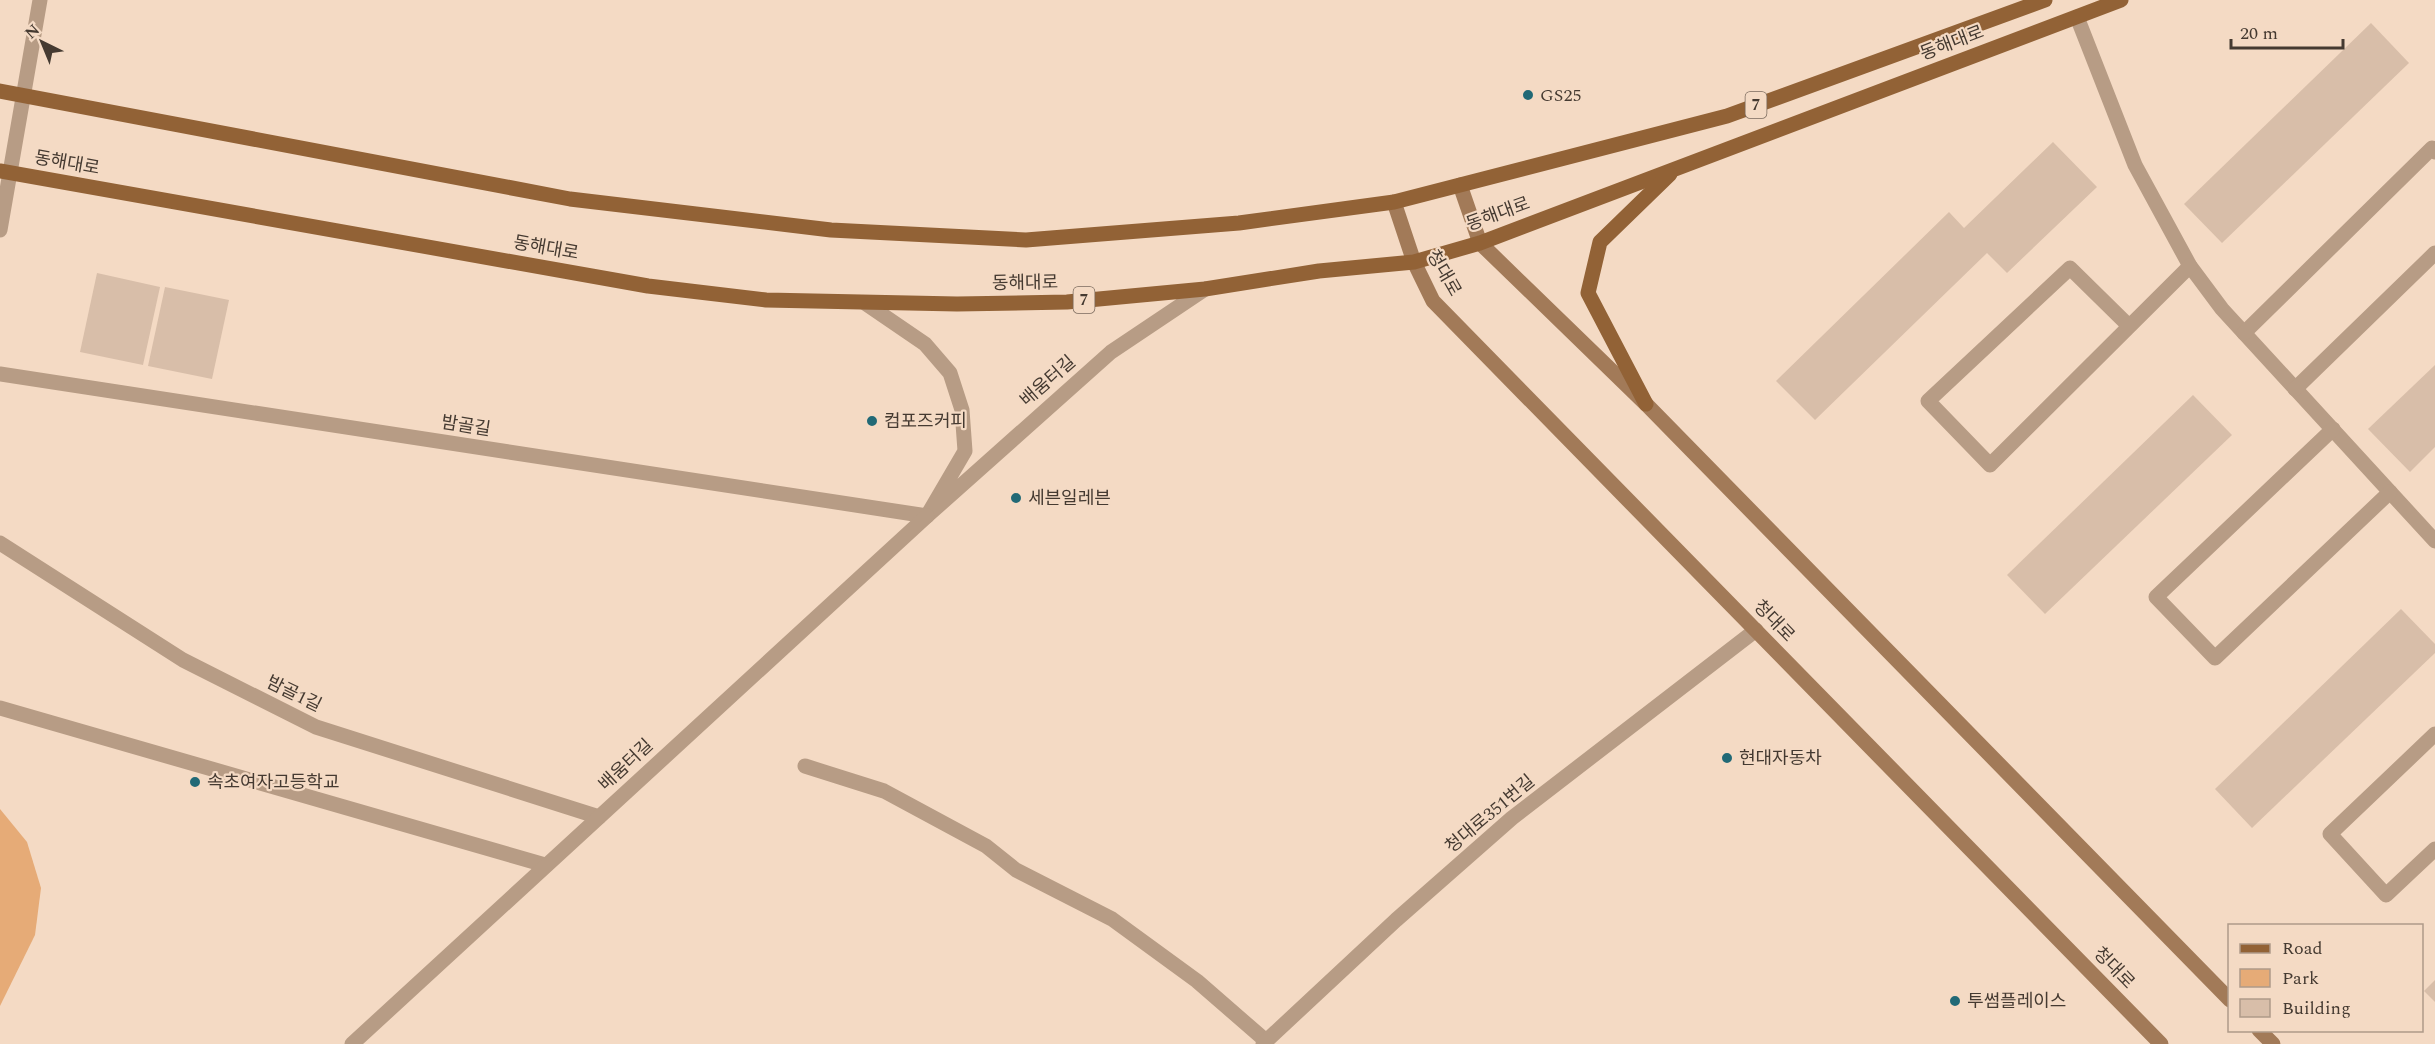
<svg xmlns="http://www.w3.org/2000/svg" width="2435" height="1044" font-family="Spectral,'Noto Sans KR',serif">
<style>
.green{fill:#e6ab77}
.building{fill:#d8bea9}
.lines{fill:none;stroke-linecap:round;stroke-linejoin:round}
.lane{stroke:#b79c85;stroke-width:15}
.street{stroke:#b79c85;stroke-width:15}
.secondary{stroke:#a27a58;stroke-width:15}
.primary{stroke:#926236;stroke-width:15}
.poi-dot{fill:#216976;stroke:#f4dac4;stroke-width:2}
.labels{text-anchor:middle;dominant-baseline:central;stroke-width:4.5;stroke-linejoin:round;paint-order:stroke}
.shield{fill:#f4dac4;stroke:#7a6a5d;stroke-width:1.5}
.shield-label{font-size:16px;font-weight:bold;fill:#453a31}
.street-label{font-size:18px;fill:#453a31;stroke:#f4dac4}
.poi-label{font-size:18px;fill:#453a31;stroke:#f4dac4;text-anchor:start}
</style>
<rect width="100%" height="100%" fill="#f4dac4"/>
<polygon class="green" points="0,809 27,842 41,888 35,935 0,1006"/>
<g class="building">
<polygon points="2371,23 2409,63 2222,243 2184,204"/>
<polygon points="2053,142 2097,187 2007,273 1987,253 1815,420 1776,381 1949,212 1964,228"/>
<polygon points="97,273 160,287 143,365 80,352"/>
<polygon points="165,287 229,300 212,379 148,366"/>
<polygon points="2435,365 2435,447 2410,472 2368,429"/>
<polygon points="2193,395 2232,435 2045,614 2007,575"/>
<polygon points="2401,609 2435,644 2435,653 2252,828 2215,789"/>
<polygon points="2435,980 2435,1002 2424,991"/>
</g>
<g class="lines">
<g class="lane">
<polyline points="0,708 545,865"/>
<polyline points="805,766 884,791 986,846 1016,870 1112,919 1197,981 1266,1041"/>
</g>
<g class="street">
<polyline points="2077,17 2135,165 2190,266 2222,309 2435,541"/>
<polyline points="0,230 40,0"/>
<polyline points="865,303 925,344 950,373 962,410 965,451 927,516 1111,352 1205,289"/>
<polyline points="2129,326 2070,268 1928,401 1990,465 2190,266"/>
<polyline points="2244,333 2432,148 2435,152"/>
<polyline points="0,374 927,516"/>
<polyline points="2295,389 2435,253"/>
<polyline points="2333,429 2156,597 2215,658 2390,492"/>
<polyline points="0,543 183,660 316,727 599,817"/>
<polyline points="2435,734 2330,834 2386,895 2435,849"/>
<polyline points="352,1044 927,516"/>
<polyline points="1263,1044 1396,920 1512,818 1756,630"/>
</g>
<g class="secondary">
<polyline points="1460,185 1480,243 1646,404 2230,1000"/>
<polyline points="1394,202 1414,262 1433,301 2161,1044"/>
<polyline points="2259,1030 2273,1044"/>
</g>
<g class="primary">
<polyline points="0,91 570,199 831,230 1026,240 1239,223 1394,202 1727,116 2045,0"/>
<polyline points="0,171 648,286 766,300 957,304 1067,302 1205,289 1319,271 1414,262 1480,243 2121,0"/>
<polyline points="1646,404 1588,293 1600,242 1670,174"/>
</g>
</g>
<g class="poi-dot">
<circle cx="1528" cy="95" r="6"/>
<circle cx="872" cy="421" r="6"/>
<circle cx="1016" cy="498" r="6"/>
<circle cx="1727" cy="758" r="6"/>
<circle cx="195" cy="782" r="6"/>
<circle cx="1955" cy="1001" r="6"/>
</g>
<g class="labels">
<g class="shield">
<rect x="1745.5" y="92" width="21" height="26" rx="4.5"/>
<rect x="1073.5" y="287" width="21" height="26" rx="4.5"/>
</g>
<g class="shield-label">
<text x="1756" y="105">7</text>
<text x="1084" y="300">7</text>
</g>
<g class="street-label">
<text transform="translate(1952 43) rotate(-21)">동해대로</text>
<text transform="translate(67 163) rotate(10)">동해대로</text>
<text transform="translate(1498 214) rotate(-20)">동해대로</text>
<text transform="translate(546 248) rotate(10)">동해대로</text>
<text transform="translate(1444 273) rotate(60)">청대로</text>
<text transform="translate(1025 283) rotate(-1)">동해대로</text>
<text transform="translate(1048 381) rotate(-41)">배움터길</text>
<text transform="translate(466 426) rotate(9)">밤골길</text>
<text transform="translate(1774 621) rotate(46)">청대로</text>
<text transform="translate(294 694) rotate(26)">밤골1길</text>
<text transform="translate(626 765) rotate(-43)">배움터길</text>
<text transform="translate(1490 814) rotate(-40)">청대로351번길</text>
<text transform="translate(2114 968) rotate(46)">청대로</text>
</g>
<g class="poi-label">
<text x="1540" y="95">GS25</text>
<text x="884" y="421">컴포즈커피</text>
<text x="1028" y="498">세븐일레븐</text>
<text x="1739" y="758">현대자동차</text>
<text x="207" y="782">속초여자고등학교</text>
<text x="1967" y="1001">투썸플레이스</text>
</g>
</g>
<rect x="2228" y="924" width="195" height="108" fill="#f4dac4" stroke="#ae9a89" stroke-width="1.5"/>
<rect x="2240" y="944" width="30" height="9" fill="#926236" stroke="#ae9a89" stroke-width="1.5"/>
<text x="2282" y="954" font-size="18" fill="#453a31">Road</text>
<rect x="2240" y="969" width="30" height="18" fill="#e6ab77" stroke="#ae9a89" stroke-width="1.5"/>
<text x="2282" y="984" font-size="18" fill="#453a31">Park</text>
<rect x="2240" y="999" width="30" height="18" fill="#d8bea9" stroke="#ae9a89" stroke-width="1.5"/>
<text x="2282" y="1014" font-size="18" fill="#453a31">Building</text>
<g transform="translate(42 42) rotate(317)" stroke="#f4dac4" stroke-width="4.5" paint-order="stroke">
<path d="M0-4.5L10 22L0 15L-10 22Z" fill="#453a31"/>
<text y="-9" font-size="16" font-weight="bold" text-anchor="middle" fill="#453a31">N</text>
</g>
<path d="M2231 39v9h112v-9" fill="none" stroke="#453a31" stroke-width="3"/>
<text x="2240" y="39" font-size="18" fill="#453a31" stroke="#f4dac4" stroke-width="4.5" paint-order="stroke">20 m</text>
</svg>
